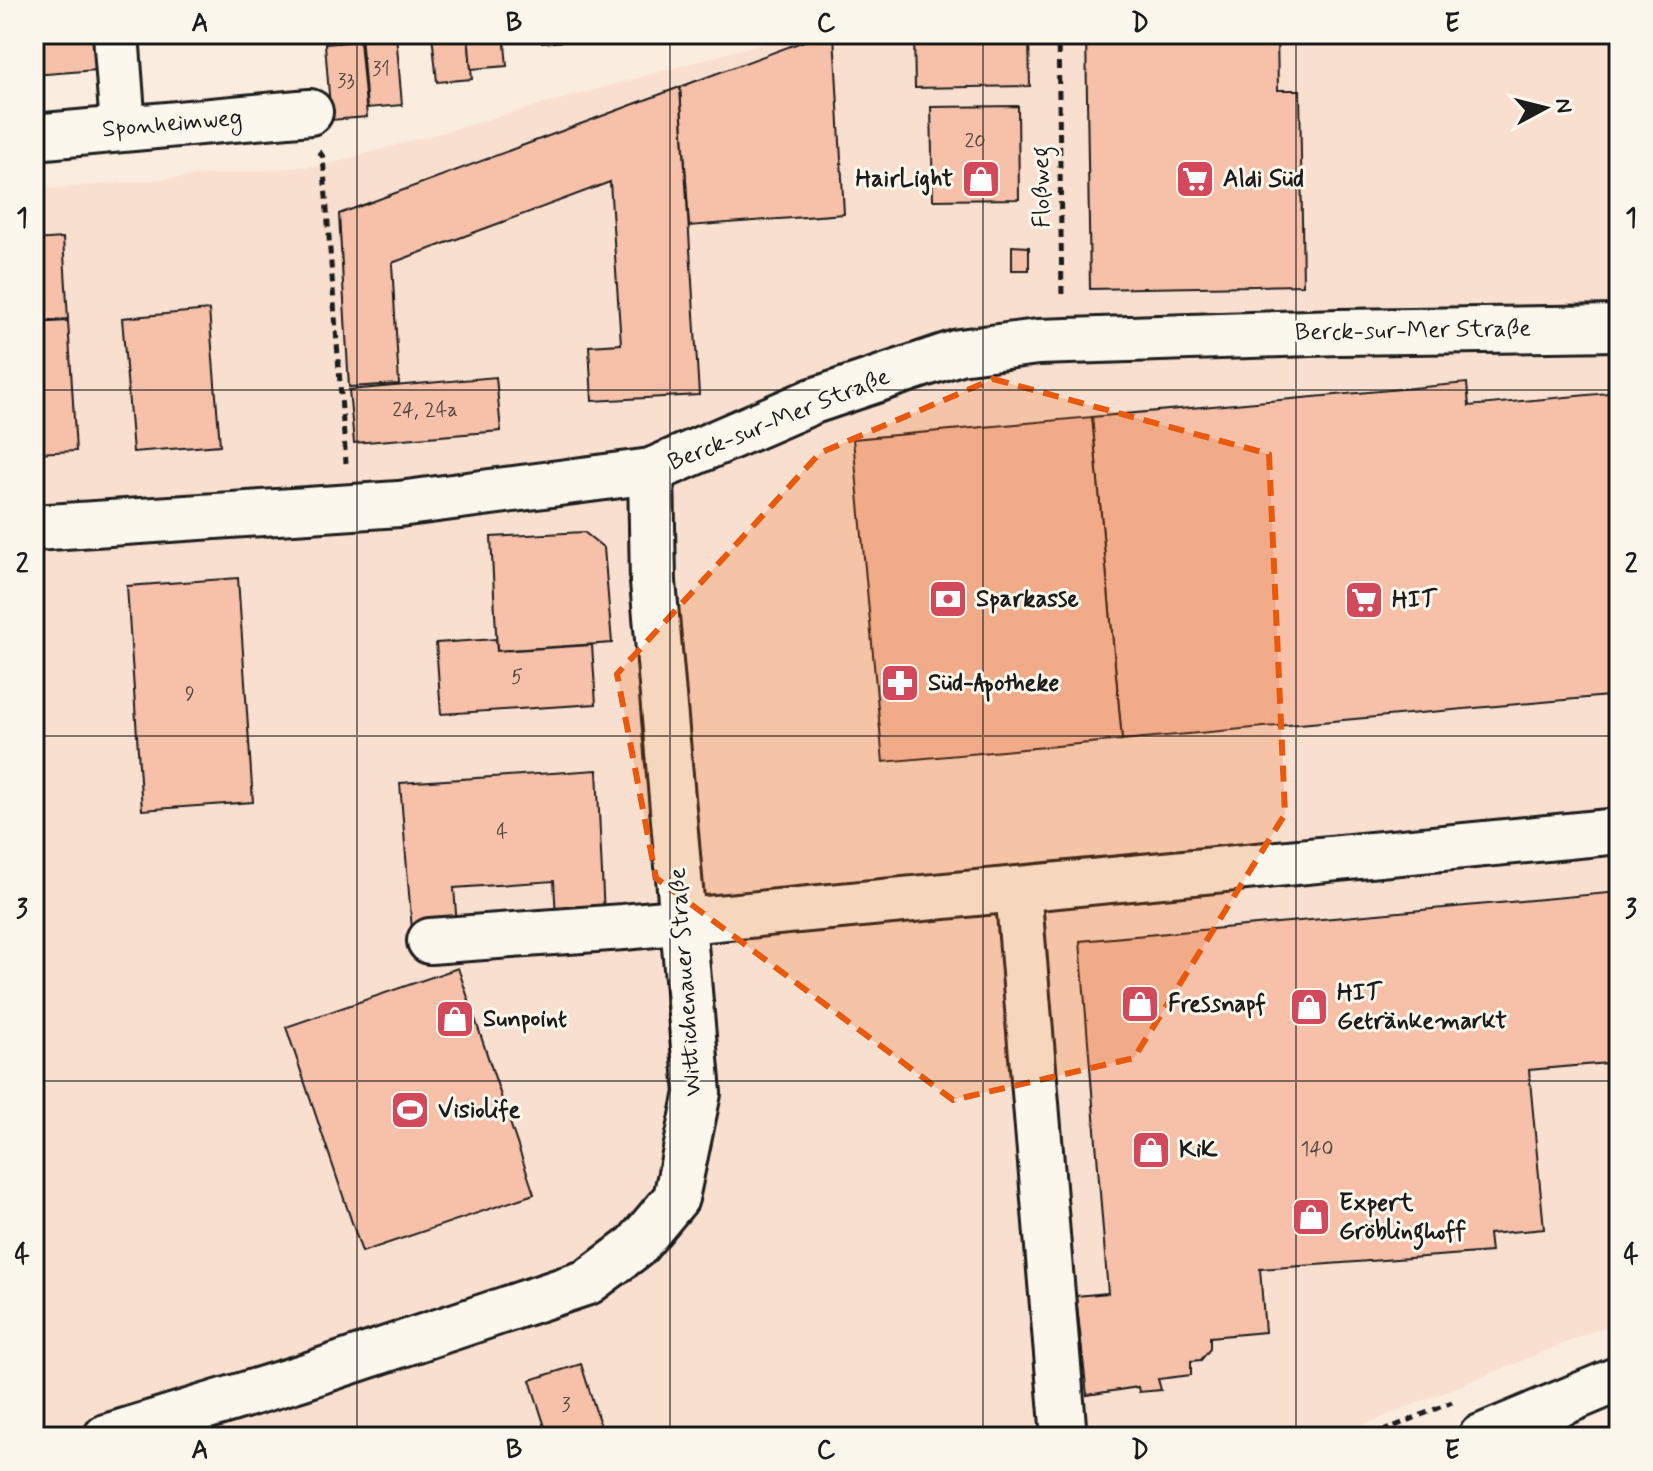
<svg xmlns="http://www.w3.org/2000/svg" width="1653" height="1471" font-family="Mynerve,sans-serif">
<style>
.built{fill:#f9dfcf}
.building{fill:#f6c0a9;stroke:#1c1c1c;stroke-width:2}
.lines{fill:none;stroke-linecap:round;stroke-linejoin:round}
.minor-casing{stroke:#1c1c1c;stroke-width:50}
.path{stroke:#1c1c1c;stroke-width:5;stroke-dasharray:8 6;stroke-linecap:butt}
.minor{stroke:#fbf7ec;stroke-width:44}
.marked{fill:#e8590c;fill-opacity:0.2;stroke:#e8590c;stroke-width:6;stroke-dasharray:16 10;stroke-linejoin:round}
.grid{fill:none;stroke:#1c1c1c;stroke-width:2;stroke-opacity:0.55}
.labels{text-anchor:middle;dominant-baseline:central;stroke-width:6;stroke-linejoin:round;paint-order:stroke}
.number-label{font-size:20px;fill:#52453f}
.street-label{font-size:24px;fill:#1c1c1c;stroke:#fbf7ec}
.poi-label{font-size:24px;font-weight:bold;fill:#1c1c1c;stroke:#fbf7ec;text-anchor:start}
.neatline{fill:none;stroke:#1c1c1c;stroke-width:3}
.grid-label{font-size:26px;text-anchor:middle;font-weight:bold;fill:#1c1c1c}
</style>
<rect width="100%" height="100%" fill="#faecdf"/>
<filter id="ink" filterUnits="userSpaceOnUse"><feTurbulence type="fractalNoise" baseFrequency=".0125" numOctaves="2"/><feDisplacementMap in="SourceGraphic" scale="16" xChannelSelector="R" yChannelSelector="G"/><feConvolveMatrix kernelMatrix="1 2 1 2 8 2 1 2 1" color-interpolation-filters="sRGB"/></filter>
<g filter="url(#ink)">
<polygon class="built" points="796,34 1613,34 1609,369 1619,371 1619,1321 1334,1437 34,1437 34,190 325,165"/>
<g class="building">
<polygon points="34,34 93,34 96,70 34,75"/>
<polygon points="361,34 396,34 402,105 367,108"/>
<polygon points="432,34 468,34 472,79 437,82"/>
<polygon points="468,34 504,34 507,66 471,69"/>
<polygon points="541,34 576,34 577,40 542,43"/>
<polygon points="823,34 834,34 844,214 689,226 680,87"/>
<polygon points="914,34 1029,34 1030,86 915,88"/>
<polygon points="1086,34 1277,34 1278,90 1300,90 1303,285 1090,289"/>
<polygon points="360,41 367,117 331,120 325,44"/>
<polygon points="680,87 699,395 592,401 589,346 621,344 610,182 392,263 399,384 349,387 339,214"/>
<polygon points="1018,106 1019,199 933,200 931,107"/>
<polygon points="63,238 68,319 34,322 34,240"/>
<polygon points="1012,246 1029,247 1029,270 1012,270"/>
<polygon points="209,310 220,445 133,452 122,318"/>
<polygon points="68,321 76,451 34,453 34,323"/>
<polygon points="496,377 501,431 354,443 349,390"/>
<polygon points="1467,383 1469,406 1619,392 1619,482 1617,482 1619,695 1122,740 1092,417"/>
<polygon points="1092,417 1122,740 883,762 853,439"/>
<polygon points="584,532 604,548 612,643 497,651 491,537"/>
<polygon points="238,578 253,802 142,810 127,586"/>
<polygon points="496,639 497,651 592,645 596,704 441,714 436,643"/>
<polygon points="597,770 604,915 556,918 554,881 454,888 457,926 412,930 400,783"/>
<polygon points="1619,892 1619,1062 1529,1070 1544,1229 1489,1234 1491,1252 1260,1269 1265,1332 1210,1337 1210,1349 1201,1360 1191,1361 1191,1375 1158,1379 1161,1390 1139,1392 1138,1387 1087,1395 1076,1296 1108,1293 1080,941"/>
<polygon points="458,968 534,1194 362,1252 286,1027"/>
<polygon points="581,1364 604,1437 528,1437 546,1430 530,1380"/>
</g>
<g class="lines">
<g class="minor-casing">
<g id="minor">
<polyline points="116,34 123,127"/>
<polyline points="34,137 310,112"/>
<polyline points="34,528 399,504 651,471 813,401 959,352 1038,342 1340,332 1619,328"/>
<polyline points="1018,889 1064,1437"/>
<polyline points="430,941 623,927 1619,831"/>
<polyline points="106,1437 303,1377 588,1282 636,1246 676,1198 698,1093 653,582 651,471"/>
<polyline points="1481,1437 1619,1379"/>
</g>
</g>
<g class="path">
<polyline points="1058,34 1062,297"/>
<polyline points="319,151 323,157 346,463"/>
<polyline points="1369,1437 1452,1402"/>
</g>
<use href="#minor" class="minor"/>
</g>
</g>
<path class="marked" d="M993,379L1269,454L1285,814L1134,1058L953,1100L656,878L617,674L820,453Z"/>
<path class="grid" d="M357,34V1437M670,34V1437M983,34V1437M1296,34V1437M34,390H1619M34,736H1619M34,1081H1619"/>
<defs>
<g id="shop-square" transform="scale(2)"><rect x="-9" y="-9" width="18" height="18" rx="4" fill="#d1495b" stroke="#fbf7ec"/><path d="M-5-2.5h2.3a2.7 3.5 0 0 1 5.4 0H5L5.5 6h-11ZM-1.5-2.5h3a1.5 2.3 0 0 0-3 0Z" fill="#fff"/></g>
<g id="supermarket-square" transform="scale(2)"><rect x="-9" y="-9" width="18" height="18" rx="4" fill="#d1495b" stroke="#fbf7ec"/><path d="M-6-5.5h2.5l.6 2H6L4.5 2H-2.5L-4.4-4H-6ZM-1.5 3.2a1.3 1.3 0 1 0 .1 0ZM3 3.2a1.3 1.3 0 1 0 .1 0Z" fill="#fff"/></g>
<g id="bank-square" transform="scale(2)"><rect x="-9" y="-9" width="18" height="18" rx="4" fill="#d1495b" stroke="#fbf7ec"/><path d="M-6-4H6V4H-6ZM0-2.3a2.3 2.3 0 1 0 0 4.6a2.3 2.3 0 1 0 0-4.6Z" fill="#fff"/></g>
<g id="pharmacy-square" transform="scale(2)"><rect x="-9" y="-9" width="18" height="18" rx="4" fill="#d1495b" stroke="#fbf7ec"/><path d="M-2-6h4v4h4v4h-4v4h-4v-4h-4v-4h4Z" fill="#fff"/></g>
<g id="stadium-square" transform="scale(2)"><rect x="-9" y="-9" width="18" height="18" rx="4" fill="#d1495b" stroke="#fbf7ec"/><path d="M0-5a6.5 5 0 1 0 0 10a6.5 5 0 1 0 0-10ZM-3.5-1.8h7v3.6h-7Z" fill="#fff"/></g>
</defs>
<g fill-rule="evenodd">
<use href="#shop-square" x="981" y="179"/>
<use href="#supermarket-square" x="1195" y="179"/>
<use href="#bank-square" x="948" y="599"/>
<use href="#supermarket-square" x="1364" y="600"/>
<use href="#pharmacy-square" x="900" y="683"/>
<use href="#shop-square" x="1140" y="1004"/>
<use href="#shop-square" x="1309" y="1007"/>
<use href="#shop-square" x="455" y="1019"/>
<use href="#stadium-square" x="410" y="1110"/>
<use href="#shop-square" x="1151" y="1150"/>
<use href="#shop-square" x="1311" y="1217"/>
</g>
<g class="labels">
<g class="number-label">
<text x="381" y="69">31</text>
<text x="346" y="81">33</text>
<text x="975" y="141">20</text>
<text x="425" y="410">24, 24a</text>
<text x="517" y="677">5</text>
<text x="190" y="694">9</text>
<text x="502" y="832">4</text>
<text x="1317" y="1149">140</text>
<text x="566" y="1405">3</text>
</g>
<g class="street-label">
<text transform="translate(172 124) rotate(-5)">Sponheimweg</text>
<text transform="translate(1042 187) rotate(-91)">Floßweg</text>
<text transform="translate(1413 331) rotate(-1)">Berck-sur-Mer Straße</text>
<text transform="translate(779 420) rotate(-22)">Berck-sur-Mer Straße</text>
<text transform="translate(686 982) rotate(-94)">Wittichenauer Straße</text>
</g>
<g class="poi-label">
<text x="953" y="179" text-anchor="end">HairLight</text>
<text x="1223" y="179">Aldi Süd</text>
<text x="976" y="599">Sparkasse</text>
<text x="1392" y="600">HIT</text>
<text x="928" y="683">Süd-Apotheke</text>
<text x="1337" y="993">HIT<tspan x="1337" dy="28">Getränkemarkt</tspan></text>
<text x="1168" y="1004">Fressnapf</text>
<text x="483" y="1019">Sunpoint</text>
<text x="438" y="1110">Visiolife</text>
<text x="1179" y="1150">KiK</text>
<text x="1339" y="1203">Expert<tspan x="1339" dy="28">Gröblinghoff</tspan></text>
</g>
</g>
<rect width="1653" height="1471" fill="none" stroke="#fbf7ec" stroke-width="88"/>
<g transform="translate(1545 108) rotate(83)" stroke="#fbf7ec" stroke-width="6" paint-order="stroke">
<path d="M0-6L14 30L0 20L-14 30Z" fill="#1c1c1c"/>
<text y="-12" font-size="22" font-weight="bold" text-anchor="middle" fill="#1c1c1c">N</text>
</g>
<rect x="44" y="44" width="1565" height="1383" class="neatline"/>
<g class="grid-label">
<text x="200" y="31">A</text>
<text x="514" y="31">B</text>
<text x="826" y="31">C</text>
<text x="1140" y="31">D</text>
<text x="1452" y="31">E</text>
<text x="22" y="226">1</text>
<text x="1631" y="226">1</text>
<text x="22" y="572">2</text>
<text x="1631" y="572">2</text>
<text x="22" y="917">3</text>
<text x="1631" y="917">3</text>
<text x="22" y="1263">4</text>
<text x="1631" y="1263">4</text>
<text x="200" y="1458">A</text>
<text x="514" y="1458">B</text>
<text x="826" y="1458">C</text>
<text x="1140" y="1458">D</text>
<text x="1452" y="1458">E</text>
</g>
</svg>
